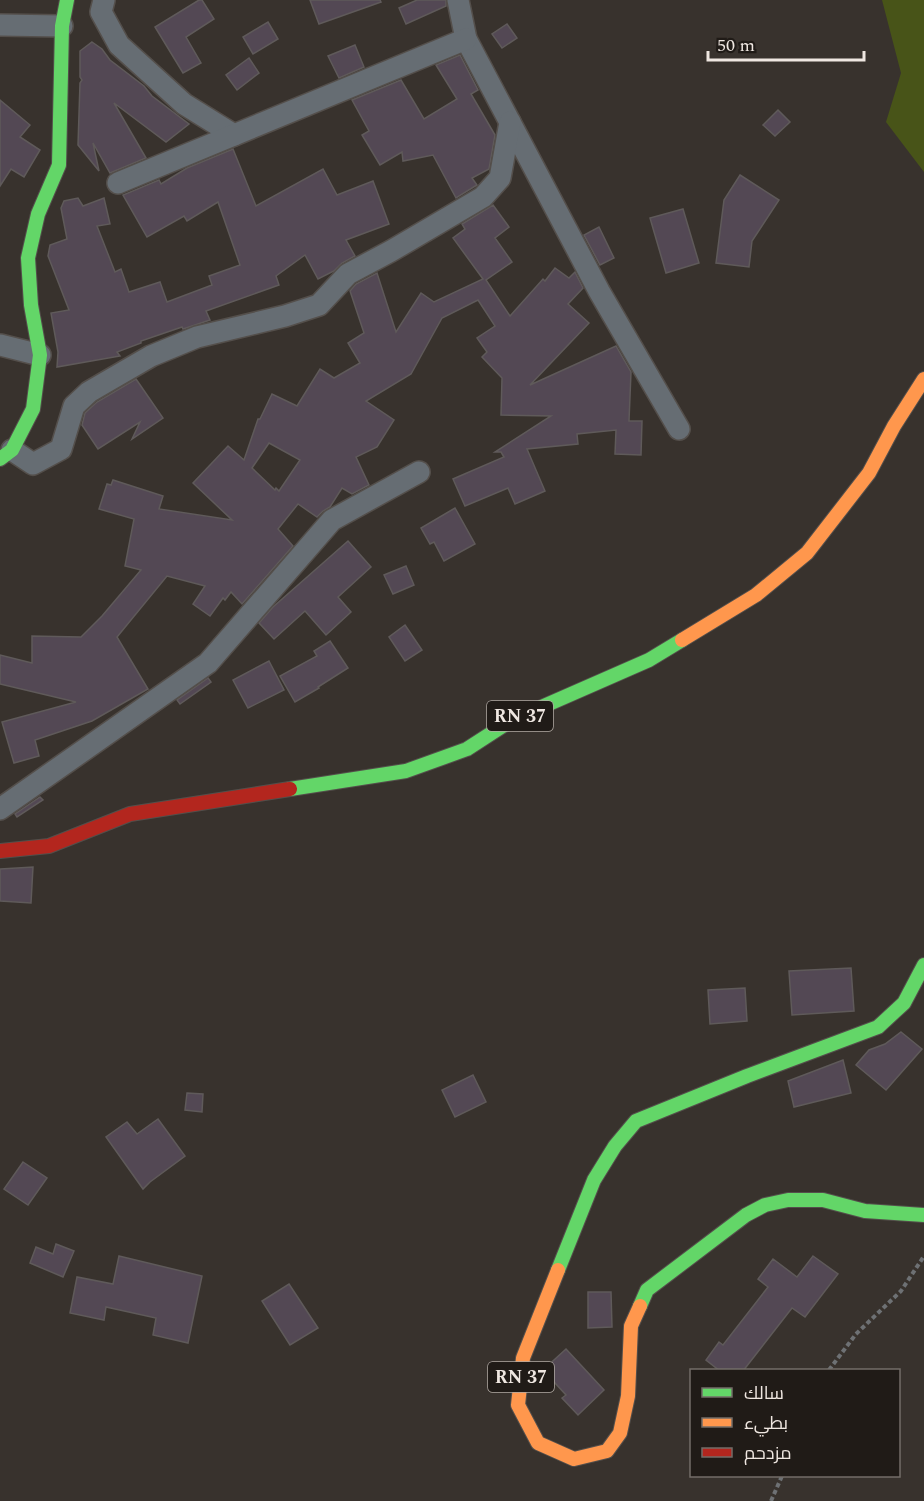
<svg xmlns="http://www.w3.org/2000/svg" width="924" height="1501" font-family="Spectral,Cairo,serif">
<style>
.green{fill:#485418}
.building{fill:#534854;stroke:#5f5a5a;stroke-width:1.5;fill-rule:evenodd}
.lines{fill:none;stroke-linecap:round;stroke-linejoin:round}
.street-casing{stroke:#544f4b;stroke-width:24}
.fast-casing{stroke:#544f4b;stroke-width:16}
.slow-casing{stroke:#544f4b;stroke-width:16}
.jam-casing{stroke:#544f4b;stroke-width:16}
.path{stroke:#6e7174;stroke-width:4;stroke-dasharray:4.5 3;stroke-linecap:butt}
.street{stroke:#666d73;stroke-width:21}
.fast{stroke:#63d668;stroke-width:14}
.slow{stroke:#ff974d;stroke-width:14}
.jam{stroke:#b3261e;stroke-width:14}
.labels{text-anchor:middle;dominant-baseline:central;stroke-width:4.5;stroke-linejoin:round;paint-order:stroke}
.shield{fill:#201b17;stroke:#b1aaa4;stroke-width:1.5}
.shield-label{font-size:18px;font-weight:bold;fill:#efe7e1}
</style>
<rect width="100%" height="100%" fill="#38322d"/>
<polygon class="green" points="882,0 924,0 924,172 886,122 901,73"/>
<g class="building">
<polygon points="199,0 202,0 214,19 186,37 201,63 183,73 155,27"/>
<polygon points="310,0 380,0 381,2 319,24"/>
<polygon points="417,0 446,0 446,6 406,24 399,8"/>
<polygon points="268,22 278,39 253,54 243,37"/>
<polygon points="507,24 517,38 502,48 492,34"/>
<polygon points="92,42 102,49 110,60 144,86 152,96 189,124 166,142 114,103 146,158 110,173 93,143 99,171 78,145 80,83 82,80 80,77 80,51"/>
<polygon points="355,45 364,67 339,78 328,56"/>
<polygon points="460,55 478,90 471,94 495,135 489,169 472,178 477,185 456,198 433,155 403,161 402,152 380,165 362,135 369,131 352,100 401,80 424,119 457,99 436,65"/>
<polygon points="249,58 259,73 237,90 226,75"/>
<polygon points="0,100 30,125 20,137 40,150 24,177 11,169 0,186"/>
<polygon points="778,110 790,122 775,136 763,125"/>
<polygon points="233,149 256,206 323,169 337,195 373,181 389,224 346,240 355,256 342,263 334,271 318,279 305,255 276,276 279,285 206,311 210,320 183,329 182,327 141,341 141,343 117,352 120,356 57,367 58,352 51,313 69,310 48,256 50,245 67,239 61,208 64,201 78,198 83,206 104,198 110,224 97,226 115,272 121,269 129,292 160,282 167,302 212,285 209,276 240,265 218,202 187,221 184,216 147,237 123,195 159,180 161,184 187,168"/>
<polygon points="740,175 779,200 752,241 749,267 716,263 724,200"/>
<path d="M493,205L509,227L495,238L512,262L486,280L510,316L543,279L545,281L555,268L569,278L575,272L583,288L568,304L589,323L530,385L616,346L631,372L629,421H642L641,455L615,454L616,430L577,434L578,444L527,449L545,491L515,504L508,488L465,506L453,479L504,457L501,452H495L551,416L501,415L502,378L482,357L487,352L477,338L495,326L478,300L442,318L411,374L366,401L394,420L377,447L356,457L369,485L352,494L342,488L330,507L323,511L317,517L298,504L278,529L293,546L242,604L231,592L225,600L223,598L210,616L193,604L205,586L167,576L117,637L148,689L92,721L35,740L39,756L14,763L2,722L76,702L0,684V655L32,663V636L81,637L102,616L141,570L125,566L134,519L99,509L107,484L111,485L113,480L163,496L159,509L232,520L193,483L228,446L244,460L258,419H260L272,394L297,406L320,369L334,378L360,363L348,343L364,333L350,291L356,284L377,273L396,332L421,293L434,302L483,279L453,238L465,229L462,224ZM269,443L300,460L279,491L276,488L275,490L252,468Z"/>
<polygon points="683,209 699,263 666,273 650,218"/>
<polygon points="599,227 614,258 600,265 584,235"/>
<polygon points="136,379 163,418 132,439 140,422 98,449 82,425 85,413 97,402"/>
<polygon points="455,508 475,544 444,561 434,542 430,544 421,528"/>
<polygon points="348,541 371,567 338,597 351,612 326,635 305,611 274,639 259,623 273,607"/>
<polygon points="406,566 414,585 393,594 384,575"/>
<polygon points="405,625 422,650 405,661 389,637"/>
<polygon points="330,641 348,668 318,687 319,688 295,702 280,676 317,656 314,651"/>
<polygon points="269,661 284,690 248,708 233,680"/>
<polygon points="208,678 211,682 180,704 177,700"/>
<polygon points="40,797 43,800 17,817 15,814"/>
<polygon points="33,867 31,903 0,901 0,869"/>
<polygon points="851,968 854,1011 792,1015 789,971"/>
<polygon points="745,988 747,1021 710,1024 708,990"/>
<polygon points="901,1032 922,1049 886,1090 856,1065 869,1050 885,1044"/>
<polygon points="843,1060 851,1093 794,1107 788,1081"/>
<polygon points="473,1075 486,1102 455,1117 442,1090"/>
<polygon points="187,1093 203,1094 202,1112 185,1110"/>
<polygon points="158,1119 185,1156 150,1182 143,1189 106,1137 127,1122 137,1134"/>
<polygon points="23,1162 47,1178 28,1205 4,1189"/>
<polygon points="56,1244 74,1251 63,1277 30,1263 36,1247 53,1254"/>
<polygon points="119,1256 202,1276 188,1343 153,1335 156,1318 106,1307 104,1320 70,1313 77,1277 113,1284"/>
<polygon points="813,1256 838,1274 805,1317 792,1308 743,1371 720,1371 706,1360 719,1342 723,1345 768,1287 758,1279 773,1259 797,1277"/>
<polygon points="289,1284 318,1328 290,1345 262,1301"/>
<polygon points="588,1292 611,1292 612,1327 588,1328"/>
<polygon points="566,1349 604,1390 578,1415 562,1398 566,1395 543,1370"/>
</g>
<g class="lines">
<g class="street-casing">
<g id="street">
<polyline points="104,0 101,12 119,45 184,104 234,135"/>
<polyline points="458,0 466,39 599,291 679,429"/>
<polyline points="0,25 62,26"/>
<polyline points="118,183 466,39"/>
<polyline points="0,345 40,355"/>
<polyline points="12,450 33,464 61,449 74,406 89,392 151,356 197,337 285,316 319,305 348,274 391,251 483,197 500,178 510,122"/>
<polyline points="0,809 208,663 332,520 419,472"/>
</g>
</g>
<g class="fast-casing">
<g id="fast">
<polyline points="0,459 12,450 33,409 40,355 31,305 28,258 38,214 59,165 62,26 67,0"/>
<polyline points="290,789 406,771 467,749 512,720 649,660 682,640"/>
<polyline points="558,1270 594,1180 615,1146 636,1121 747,1076 878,1027 904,1003 924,965"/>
<polyline points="640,1306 647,1290 746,1215 765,1205 788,1200 823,1200 865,1211 924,1215"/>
</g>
</g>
<g class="slow-casing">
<g id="slow">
<polyline points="682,640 756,595 807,553 869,473 894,426 924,379"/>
<polyline points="558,1270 523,1358 518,1405 538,1443 574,1459 607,1451 620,1433 628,1396 631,1326 640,1306"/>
</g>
</g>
<g class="jam-casing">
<polyline id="jam" points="0,851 49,846 130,814 290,789"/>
</g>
<g class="path">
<polyline points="829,1370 856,1334 901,1291 924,1256"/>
<polyline points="771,1501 782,1476"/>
</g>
<use href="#street" class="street"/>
<use href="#fast" class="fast"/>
<use href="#slow" class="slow"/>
<use href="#jam" class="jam"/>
</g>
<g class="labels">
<g class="shield">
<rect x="487" y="701" width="66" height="30" rx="4.5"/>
<rect x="488" y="1362" width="66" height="30" rx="4.5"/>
</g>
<g class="shield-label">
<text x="520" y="716">RN 37</text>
<text x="521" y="1377">RN 37</text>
</g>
</g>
<rect x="690" y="1369" width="210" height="108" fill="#201b17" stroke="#736d68" stroke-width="1.5"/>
<rect x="702" y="1388" width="30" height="9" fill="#63d668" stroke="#736d68" stroke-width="1.5"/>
<text x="744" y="1399" font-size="18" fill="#efe7e1">سالك</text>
<rect x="702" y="1418" width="30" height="9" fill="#ff974d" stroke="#736d68" stroke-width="1.5"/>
<text x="744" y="1429" font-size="18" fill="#efe7e1">بطيء</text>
<rect x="702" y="1448" width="30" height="9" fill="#b3261e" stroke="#736d68" stroke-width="1.5"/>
<text x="744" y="1459" font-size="18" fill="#efe7e1">مزدحم</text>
<path d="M708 51v9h156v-9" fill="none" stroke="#efe7e1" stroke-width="3"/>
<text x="717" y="51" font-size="18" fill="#efe7e1" stroke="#201b17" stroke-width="4.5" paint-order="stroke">50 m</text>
</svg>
